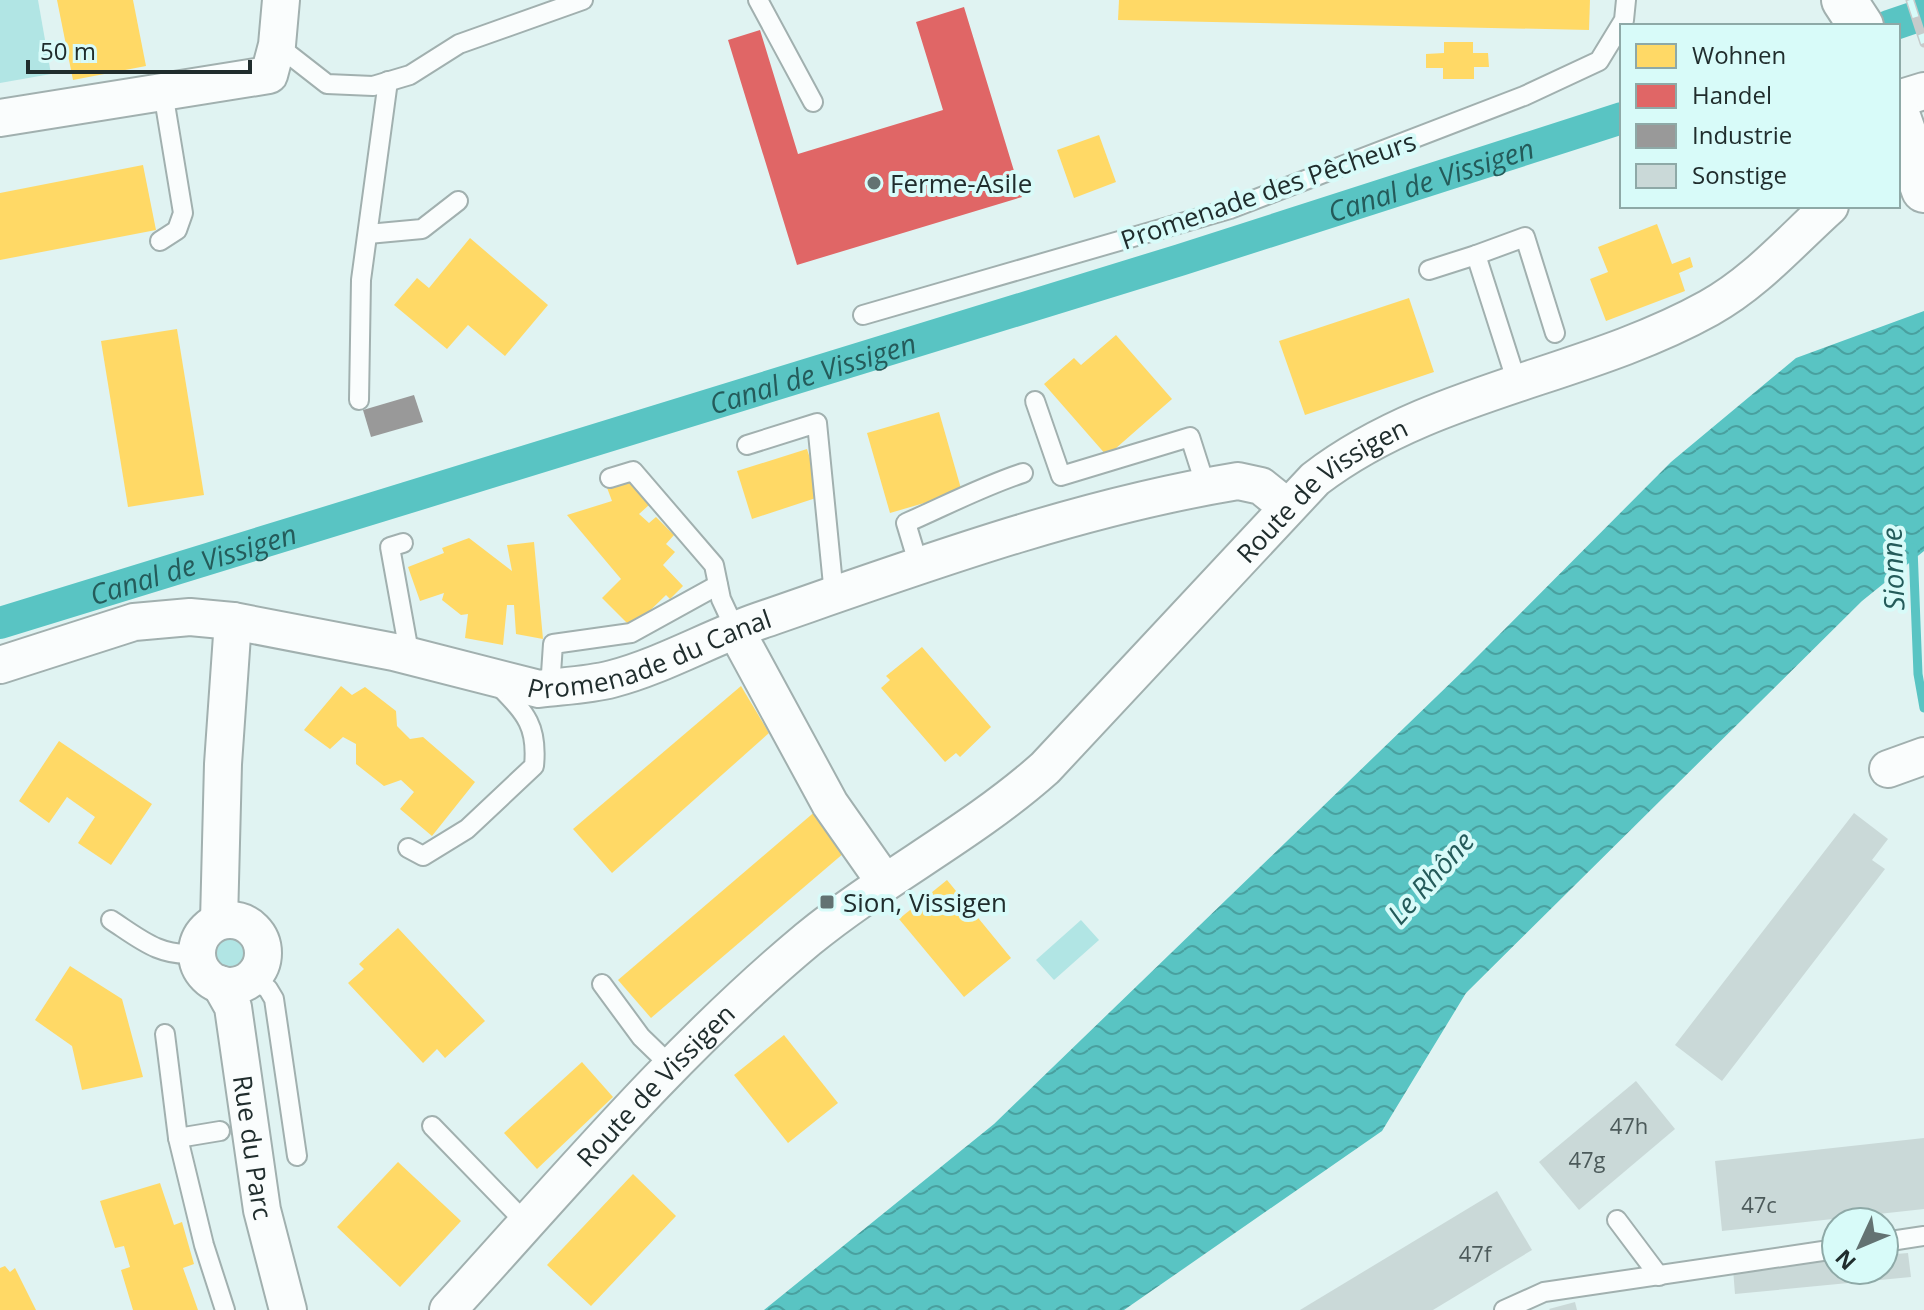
<svg xmlns="http://www.w3.org/2000/svg" width="1924" height="1310" font-family="'Open Sans',sans-serif">
<style>
.green{fill:#b1e5e4}
.water{fill:url(#water-waves)}
.homes{fill:#ffd966}
.shops{fill:#e06666}
.industry{fill:#999}
.lines{fill:none;stroke-linecap:round;stroke-linejoin:round}
.stream{stroke:#59c4c3;stroke-width:9}
.canal{stroke:#59c4c3;stroke-width:32}
.building{fill:#cad9d8}
.lane-casing{stroke:#a1b0af;stroke-width:22}
.street-casing{stroke:#a1b0af;stroke-width:40}
.secondary-casing{stroke:#a1b0af;stroke-width:48}
.lane{stroke:#fafdfd;stroke-width:18}
.street{stroke:#fafdfd;stroke-width:36}
.secondary{stroke:#fafdfd;stroke-width:44}
.rail-casing{stroke:#c6cbcb;stroke-width:9}
.rail{stroke:#d8fbf9;stroke-width:6;stroke-dasharray:18;stroke-linecap:butt}
.poi-dot{fill:#637272;stroke:#d8fbf9;stroke-width:3}
.labels{text-anchor:middle;dominant-baseline:central;stroke-width:8;stroke-linejoin:round;paint-order:stroke}
.number-label{font-size:22px;fill:#4c5a5a}
.poi-label{font-size:26px;fill:#202d2d;stroke:#d8fbf9;text-anchor:start}
.street-label{font-size:26px;fill:#202d2d;stroke:#d8fbf9}
.water-label{font-size:28px;font-style:italic;fill:#245b5a;stroke:#d8fbf9}
</style>
<defs>
<pattern id="water-waves" width="16" height="10" patternUnits="userSpaceOnUse" patternTransform="scale(2)"><rect width="16" height="10" fill="#59c4c3"/><path d="M0 5q4-4 8 0t8 0" fill="none" stroke="#49a09f"/></pattern>
</defs>
<rect width="100%" height="100%" fill="#e0f3f2"/>
<g class="green">
<polygon points="0,0 38,0 51,74 0,83"/>
<polygon points="1081,920 1099,940 1054,980 1036,960"/>
<circle cx="230" cy="954" r="17"/>
</g>
<polygon class="water" points="1924,311 1924,551 1862,601 1466,993 1382,1131 1124,1310 764,1310 994,1124 1465,669 1671,462 1796,358"/>
<g class="homes">
<polygon points="57,0 133,0 146,66 73,80"/>
<polygon points="1119,0 1590,0 1589,30 1118,20"/>
<polygon points="1444,42 1473,42 1473,53 1488,53 1489,67 1474,67 1474,79 1443,79 1443,68 1426,68 1426,54 1444,53"/>
<polygon points="1099,135 1116,182 1074,198 1057,150"/>
<polygon points="143,165 156,230 0,260 0,193"/>
<polygon points="1657,224 1672,264 1690,257 1693,267 1679,273 1685,291 1606,321 1590,279 1608,272 1598,247"/>
<polygon points="470,238 548,305 505,356 468,325 447,349 394,305 417,278 429,288"/>
<polygon points="1409,298 1434,372 1305,415 1279,341"/>
<polygon points="177,329 204,495 128,507 101,341"/>
<polygon points="1116,335 1172,399 1107,456 1044,384 1074,358 1081,365"/>
<polygon points="939,412 962,492 890,513 867,433"/>
<polygon points="807,449 822,496 752,519 737,471"/>
<polygon points="628,480 649,505 639,514 649,523 656,517 674,535 666,544 675,552 663,565 683,586 670,599 666,595 632,628 602,598 621,579 567,515 612,501 606,485"/>
<polygon points="469,538 512,571 507,545 534,542 543,639 516,634 514,605 507,605 503,645 465,638 468,614 461,615 442,600 444,593 420,601 408,567 444,553 442,548"/>
<polygon points="922,647 991,727 960,757 956,753 945,762 881,688 890,680 886,676"/>
<polygon points="341,686 352,695 365,687 396,711 397,726 410,739 423,737 475,782 432,836 400,809 414,792 401,780 384,786 356,764 356,744 343,737 330,749 304,730"/>
<polygon points="741,686 769,733 612,873 573,829"/>
<polygon points="59,741 152,804 111,865 78,843 95,817 67,797 49,823 19,801"/>
<polygon points="818,809 851,847 651,1018 618,980"/>
<polygon points="947,880 1011,958 964,997 899,919"/>
<polygon points="398,928 485,1021 445,1058 437,1049 423,1063 348,983 364,969 359,964"/>
<polygon points="70,966 122,999 143,1077 82,1090 72,1046 35,1020"/>
<polygon points="784,1035 838,1103 788,1143 734,1075"/>
<polygon points="582,1062 613,1097 537,1169 504,1133"/>
<polygon points="398,1162 461,1221 400,1287 337,1227"/>
<polygon points="633,1174 676,1216 591,1306 547,1265"/>
<polygon points="160,1183 174,1225 182,1222 194,1264 183,1268 198,1310 133,1310 121,1270 130,1267 124,1246 115,1248 100,1201"/>
<polygon points="5,1266 10,1272 15,1268 36,1310 0,1310 0,1268"/>
</g>
<polygon class="shops" points="964,7 1022,197 797,265 728,40 760,30 798,154 943,110 916,22"/>
<polygon class="industry" points="414,395 423,422 371,437 363,410"/>
<g class="lines">
<polyline class="stream" points="1913,548 1918,674 1924,708"/>
<g class="canal">
<polyline points="1889,26 1924,14"/>
<path id="s1" d="M0,623L1180,260L1622,118"/>
</g>
</g>
<g class="building">
<polygon points="1854,813 1888,839 1872,860 1885,869 1722,1081 1675,1045"/>
<polygon points="1636,1081 1675,1129 1579,1210 1539,1162"/>
<polygon points="1924,1138 1924,1209 1722,1231 1715,1161"/>
<polygon points="1497,1191 1532,1250 1433,1310 1300,1310"/>
<polygon points="1908,1253 1911,1277 1735,1294 1733,1269 1836,1259 1836,1270 1884,1270 1884,1255"/>
<polygon points="1575,1302 1577,1310 1550,1310 1549,1309"/>
</g>
<g class="lines">
<g class="lane-casing">
<g id="lane">
<polyline points="758,0 813,102"/>
<polyline points="277,45 327,84 373,86 410,75 459,44 583,0"/>
<polyline points="368,234 422,229 458,201"/>
<polyline points="160,241 177,230 183,213 163,92"/>
<polyline points="1476,255 1525,237 1555,333"/>
<polyline points="1429,270 1476,255 1517,383"/>
<polyline points="863,315 1230,209 1524,96 1599,61 1624,20 1626,0"/>
<polyline points="359,400 361,280 388,81"/>
<polyline points="1035,401 1061,476 1190,437 1206,487"/>
<polyline points="747,445 817,423 834,595"/>
<polyline points="610,478 633,471 714,565 721,599 735,629"/>
<polyline points="403,543 390,547 407,641 404,655"/>
<path d="M919,566L906,523C945,506 983,486 1023,473"/>
<polyline points="550,688 553,644 631,633 718,585"/>
<path d="M408,848L423,856L467,829L534,766C538,725 525,713 498,685"/>
<path d="M111,920C140,939 161,958 197,953"/>
<polyline points="252,978 268,989 274,999 297,1156"/>
<polyline points="602,984 641,1037 672,1067"/>
<polyline points="165,1034 178,1138 204,1245 225,1310"/>
<polyline points="432,1126 527,1224"/>
<polyline points="178,1138 220,1131"/>
<polyline points="1617,1220 1659,1276"/>
<polyline points="1884,1242 1924,1236"/>
<polyline points="1504,1310 1544,1292 1836,1249"/>
</g>
</g>
<g class="street-casing">
<g id="street">
<polyline points="1898,99 1924,91"/>
<polyline points="0,118 269,75 277,45 281,0"/>
<polyline points="735,629 830,804 884,881"/>
<path id="s2" d="M0,665L134,622L190,617L233,621L394,652L539,689C563,686 589,685 612,679C662,666 710,638 759,621C915,567 1074,508 1238,481L1261,486L1286,506"/>
<polyline points="1888,769 1924,756"/>
<circle cx="230" cy="953" r="33"/>
<polyline points="219,921 223,764 233,621"/>
<path id="s3" d="M220,984L233,1007L262,1210L288,1310"/>
<path id="s4" d="M448,1310C564,1183 676,1049 808,939C884,877 972,833 1045,768L1315,479C1431,390 1583,378 1709,308C1756,282 1791,241 1830,206"/>
</g>
</g>
<g class="secondary-casing">
<g id="secondary">
<polyline points="1844,0 1861,26"/>
<polyline points="1898,117 1924,190"/>
</g>
</g>
<use href="#lane" class="lane"/>
<use href="#street" class="street"/>
<use href="#secondary" class="secondary"/>
<g class="rail-casing">
<polyline id="rail" points="1910,0 1924,43"/>
</g>
<use href="#rail" class="rail"/>
</g>
<g class="poi-dot">
<circle cx="874" cy="183" r="8"/>
<rect x="819" y="894" width="16" height="16" rx="4"/>
</g>
<g class="labels">
<g class="number-label">
<text x="1629" y="1125">47h</text>
<text x="1587" y="1159">47g</text>
<text x="1759" y="1204">47c</text>
<text x="1475" y="1253">47f</text>
</g>
<g class="poi-label">
<text x="890" y="183">Ferme-Asile</text>
<text x="843" y="902">Sion, Vissigen</text>
</g>
<g class="street-label">
<text transform="translate(1268 190) rotate(-19)">Promenade des Pêcheurs</text>
<text stroke="none"><textPath href="#s4" startOffset="1204">Route de Vissigen</textPath></text>
<text stroke="none"><textPath href="#s2" startOffset="670">Promenade du Canal</textPath></text>
<text stroke="none"><textPath href="#s4" startOffset="306">Route de Vissigen</textPath></text>
<text stroke="none"><textPath href="#s3" startOffset="168">Rue du Parc</textPath></text>
</g>
<g class="water-label">
<text stroke="none"><textPath href="#s1" startOffset="1498">Canal de Vissigen</textPath></text>
<text stroke="none"><textPath href="#s1" startOffset="850">Canal de Vissigen</textPath></text>
<text stroke="none"><textPath href="#s1" startOffset="202">Canal de Vissigen</textPath></text>
<text transform="translate(1892 569) rotate(-92)">Sionne</text>
<text transform="translate(1430 877) rotate(-48)">Le Rhône</text>
</g>
</g>
<rect x="1620" y="24" width="280" height="184" fill="#d8fbf9" stroke="#8ea9a7" stroke-width="2"/>
<rect x="1636" y="44" width="40" height="24" fill="#ffd966" stroke="#8ea9a7" stroke-width="2"/>
<text x="1692" y="64" font-size="24" fill="#202d2d">Wohnen</text>
<rect x="1636" y="84" width="40" height="24" fill="#e06666" stroke="#8ea9a7" stroke-width="2"/>
<text x="1692" y="104" font-size="24" fill="#202d2d">Handel</text>
<rect x="1636" y="124" width="40" height="24" fill="#999999" stroke="#8ea9a7" stroke-width="2"/>
<text x="1692" y="144" font-size="24" fill="#202d2d">Industrie</text>
<rect x="1636" y="164" width="40" height="24" fill="#cad9d8" stroke="#8ea9a7" stroke-width="2"/>
<text x="1692" y="184" font-size="24" fill="#202d2d">Sonstige</text>
<g transform="translate(1860 1246) rotate(226)"><circle r="38" fill="#d8fbf9" stroke="#8ea9a7" stroke-width="2"/>
<path d="M0-6L14 30L0 20L-14 30Z" fill="#637272"/>
<text y="-12" font-size="22" font-weight="bold" text-anchor="middle" fill="#202d2d">N</text>
</g>
<path d="M28 60v12h222v-12" fill="none" stroke="#202d2d" stroke-width="4"/>
<text x="40" y="60" font-size="24" fill="#202d2d" stroke="#d8fbf9" stroke-width="6" paint-order="stroke">50 m</text>
</svg>
